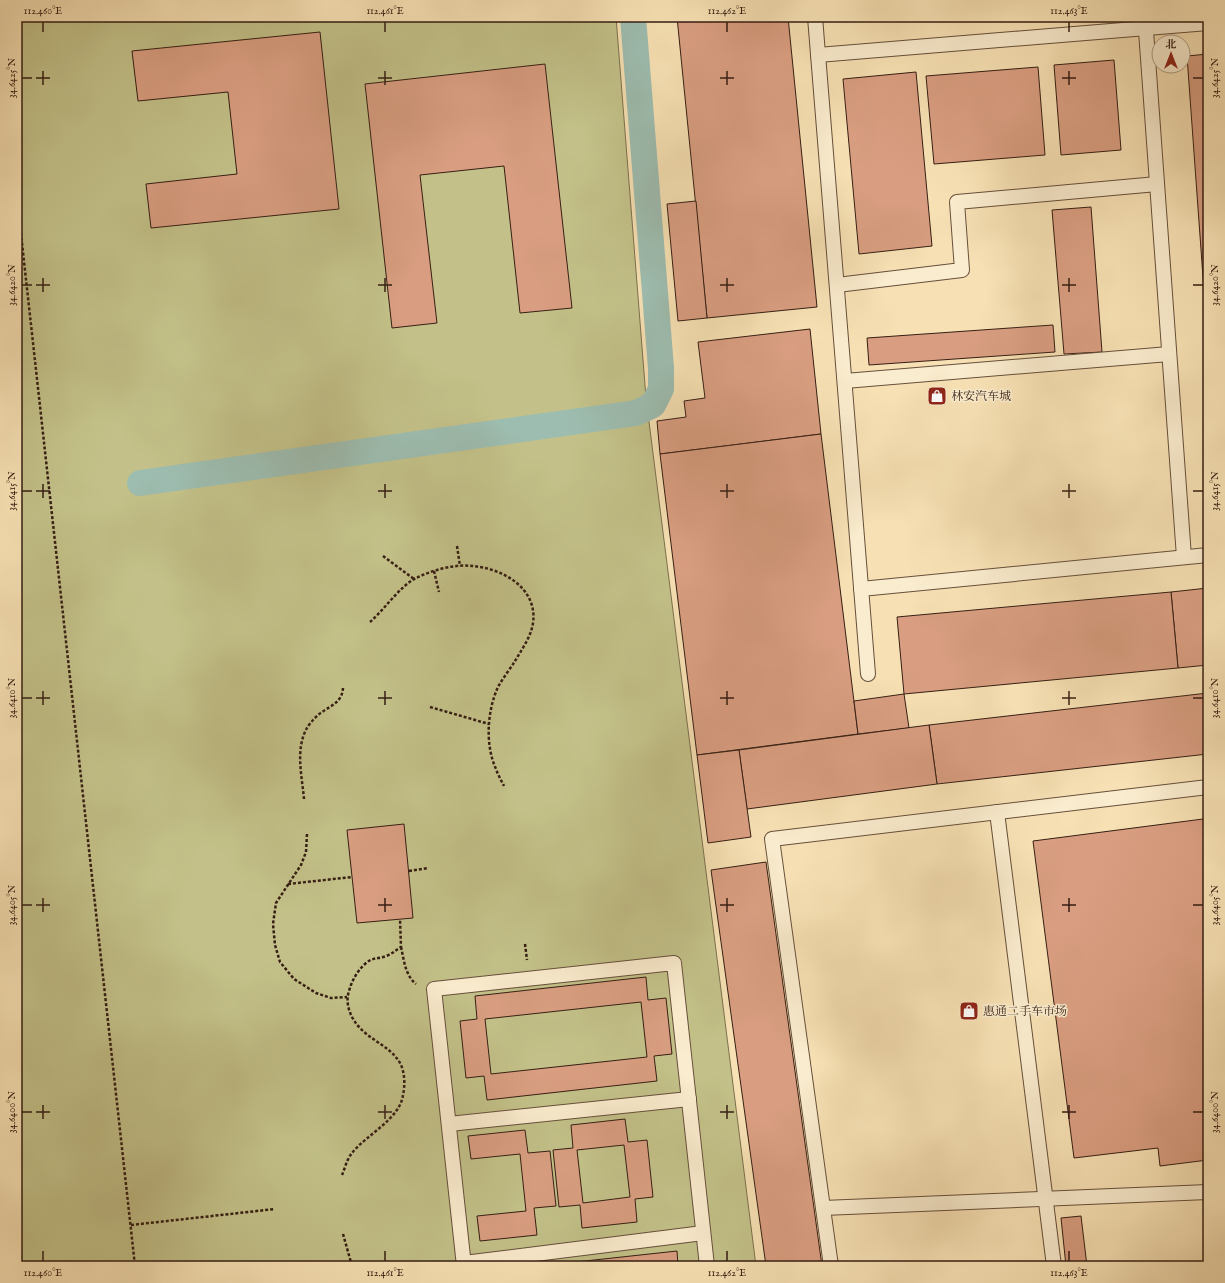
<svg xmlns="http://www.w3.org/2000/svg" width="1225" height="1283" font-family="'IM FELL English','Noto Serif SC',serif">
<style>
.green{fill:#c3c189;stroke:#7c704e}
.lines{fill:none;stroke-linecap:round;stroke-linejoin:round}
.canal{stroke:#9dbdb0;stroke-width:26}
.building{fill:#d99e81;stroke:#361e13;fill-rule:evenodd}
.lane-casing{stroke:#664f3b;stroke-width:16}
.path{stroke:#361e13;stroke-width:2.5;stroke-dasharray:3 2;stroke-linecap:butt}
.lane{stroke:#faecce;stroke-width:14}
.ticks{fill:none;stroke:#361e13;stroke-width:1.5}
.labels{text-anchor:middle;dominant-baseline:central;stroke-width:3;stroke-linejoin:round;paint-order:stroke}
.poi-label{font-size:12px;fill:#361e13;stroke:#faecce;text-anchor:start}
.neatline{fill:none;stroke:#361e13;stroke-width:1.5}
.ticks-label{font-size:10px;text-anchor:middle;fill:#361e13}
</style>
<rect width="100%" height="100%" fill="#f7e1b4"/>
<filter id="stains"><feTurbulence type="fractalNoise" baseFrequency=".005" numOctaves="4"/><feColorMatrix values="0 0 0 0 .2 0 0 0 0 .09 0 0 0 0 .02 0 0 0 .5 -.17"/></filter>
<radialGradient id="worn" r=".72"><stop offset=".6" stop-color="#630" stop-opacity="0"/><stop offset="1" stop-color="#630" stop-opacity=".3"/></radialGradient>
<polygon class="green" points="17,17 616,17 646,398 756,1266 17,1266"/>
<g class="lines">
<polyline class="canal" points="140,483 636,413 653,405 661,389 661,368 633,17"/>
</g>
<g class="building">
<polygon points="677,17 788,17 817,307 707,318"/>
<polygon points="320,32 339,209 151,228 146,184 237,174 228,92 138,101 132,51"/>
<polygon points="1208,54 1208,346 1187,56"/>
<polygon points="1114,60 1121,150 1061,155 1054,65"/>
<polygon points="545,64 572,308 520,313 504,166 420,175 437,323 392,328 365,84"/>
<polygon points="1038,67 1045,155 934,164 926,76"/>
<polygon points="916,72 932,246 859,254 843,79"/>
<polygon points="696,201 707,318 678,321 667,204"/>
<polygon points="1091,207 1102,352 1064,354 1052,210"/>
<polygon points="1053,325 1055,352 869,365 867,338"/>
<polygon points="810,329 821,434 660,454 657,421 686,417 684,401 705,398 698,342"/>
<polygon points="821,434 858,734 697,755 660,454"/>
<polygon points="1208,588 1208,665 1178,668 1171,592"/>
<polygon points="1171,592 1178,668 904,694 897,617"/>
<polygon points="1208,693 1208,754 937,784 929,725"/>
<polygon points="904,694 909,728 858,734 854,701"/>
<polygon points="929,725 937,784 747,809 739,750"/>
<polygon points="739,750 751,837 708,843 697,755"/>
<polygon points="1203,819 1208,861 1208,1160 1160,1166 1158,1148 1074,1158 1033,841"/>
<polygon points="404,824 413,918 357,923 347,830"/>
<polygon points="766,862 822,1266 766,1266 711,870"/>
<path d="M646,977L648,1000L666,998L672,1054L654,1056L657,1081L487,1100L484,1076L466,1078L460,1021L477,1019L475,996ZM641,1002L647,1057L491,1074L485,1019Z"/>
<path d="M625,1119L628,1142L647,1140L653,1197L635,1199L637,1222L582,1228L580,1205L559,1207L553,1150L573,1148L571,1125ZM624,1145L630,1197L583,1203L577,1150Z"/>
<polygon points="525,1130 528,1153 550,1151 556,1206 534,1208 537,1235 480,1241 477,1216 526,1211 520,1154 471,1159 468,1136"/>
<polygon points="1081,1216 1087,1266 1066,1266 1061,1218"/>
<polygon points="677,1251 678,1266 539,1266"/>
</g>
<g class="lines">
<g class="lane-casing">
<g id="lane">
<polyline points="815,17 868,674"/>
<polyline points="1145,17 1184,557"/>
<polyline points="818,55 1208,23"/>
<polyline points="837,285 962,270 957,202 1157,184"/>
<polyline points="845,381 1169,354"/>
<polyline points="861,589 1208,555"/>
<polyline points="997,812 1054,1266"/>
<polyline points="449,1124 689,1099"/>
<polyline points="823,1208 1208,1192"/>
<polyline points="464,1263 703,1233"/>
<polyline points="464,1266 434,989 674,963 707,1266"/>
<polyline points="831,1266 772,839 1208,787"/>
</g>
</g>
<g class="path">
<polyline points="17,198 135,1266"/>
<polyline points="457,546 460,566"/>
<polyline points="383,556 414,579"/>
<polyline points="434,571 439,592"/>
<path d="M370,622C385,609 399,587 416,578C433,570 453,564 472,566C502,568 538,588 533,623C531,637 522,649 515,661C510,669 503,678 498,687C487,711 485,745 496,769C498,775 501,780 504,786"/>
<polyline points="430,707 489,724"/>
<path d="M304,799C302,776 295,749 307,728C310,723 317,715 322,712C332,705 342,702 343,688"/>
<polyline points="307,834 306,852 301,865 276,903 273,924 275,945 280,962 294,979 316,993 331,998 347,997"/>
<polyline points="409,871 428,868"/>
<polyline points="288,884 352,877"/>
<polyline points="525,944 527,960"/>
<path d="M401,947C404,960 405,975 416,984"/>
<path d="M342,1175C345,1168 347,1159 352,1153C366,1135 400,1119 403,1095C405,1086 405,1074 401,1065C391,1044 364,1040 352,1017C348,1009 346,1000 349,991C352,980 358,970 366,963C373,957 379,959 386,956C392,954 396,950 401,947L400,919"/>
<polyline points="131,1225 275,1209"/>
<polyline points="343,1234 352,1266"/>
</g>
<use href="#lane" class="lane"/>
</g>
<path class="ticks" d="M43,22V32M385,22V32M727,22V32M1069,22V32M43,71V85M385,71V85M727,71V85M1069,71V85M22,78H32M36,78H50M378,78H392M720,78H734M1062,78H1076M1193,78H1203M43,278V292M385,278V292M727,278V292M1069,278V292M22,285H32M36,285H50M378,285H392M720,285H734M1062,285H1076M1193,285H1203M43,484V498M385,484V498M727,484V498M1069,484V498M22,491H32M36,491H50M378,491H392M720,491H734M1062,491H1076M1193,491H1203M43,691V705M385,691V705M727,691V705M1069,691V705M22,698H32M36,698H50M378,698H392M720,698H734M1062,698H1076M1193,698H1203M43,898V912M385,898V912M727,898V912M1069,898V912M22,905H32M36,905H50M378,905H392M720,905H734M1062,905H1076M1193,905H1203M43,1105V1119M385,1105V1119M727,1105V1119M1069,1105V1119M22,1112H32M36,1112H50M378,1112H392M720,1112H734M1062,1112H1076M1193,1112H1203M43,1251V1261M385,1251V1261M727,1251V1261M1069,1251V1261"/>
<defs>
<g id="shop-square" transform="scale(1)"><rect x="-9" y="-9" width="18" height="18" rx="4" fill="#8f2418" stroke="#faecce"/><path d="M-5-2.5h2.3a2.7 3.5 0 0 1 5.4 0H5L5.5 6h-11ZM-1.5-2.5h3a1.5 2.3 0 0 0-3 0Z" fill="#fff"/></g>
</defs>
<g fill-rule="evenodd">
<use href="#shop-square" x="937" y="396"/>
<use href="#shop-square" x="969" y="1011"/>
</g>
<g class="labels">
<g class="poi-label">
<text x="951" y="396">林安汽车城</text>
<text x="983" y="1011">惠通二手车市场</text>
</g>
</g>
<rect width="1225" height="1283" fill="none" stroke="#f7e1b4" stroke-width="44"/>
<g transform="translate(1171 54)"><circle r="19" fill="#faecce" stroke="#ac9a83"/>
<path d="M0-3L7 15L0 10L-7 15Z" fill="#8f2418"/>
<text y="-6" font-size="11" font-weight="bold" text-anchor="middle" fill="#361e13">北</text>
</g>
<rect x="22" y="22" width="1181" height="1239" class="neatline"/>
<g class="ticks-label">
<text x="43" y="14">112.460°E</text>
<text x="385" y="14">112.461°E</text>
<text x="727" y="14">112.462°E</text>
<text x="1069" y="14">112.463°E</text>
<text transform="translate(11 78) rotate(-90)" y="4">34.6425°N</text>
<text transform="translate(1214 78) rotate(-90)" y="4">34.6425°N</text>
<text transform="translate(11 285) rotate(-90)" y="4">34.6420°N</text>
<text transform="translate(1214 285) rotate(-90)" y="4">34.6420°N</text>
<text transform="translate(11 491) rotate(-90)" y="4">34.6415°N</text>
<text transform="translate(1214 491) rotate(-90)" y="4">34.6415°N</text>
<text transform="translate(11 698) rotate(-90)" y="4">34.6410°N</text>
<text transform="translate(1214 698) rotate(-90)" y="4">34.6410°N</text>
<text transform="translate(11 905) rotate(-90)" y="4">34.6405°N</text>
<text transform="translate(1214 905) rotate(-90)" y="4">34.6405°N</text>
<text transform="translate(11 1112) rotate(-90)" y="4">34.6400°N</text>
<text transform="translate(1214 1112) rotate(-90)" y="4">34.6400°N</text>
<text x="43" y="1276">112.460°E</text>
<text x="385" y="1276">112.461°E</text>
<text x="727" y="1276">112.462°E</text>
<text x="1069" y="1276">112.463°E</text>
</g>
<rect width="100%" height="100%" filter="url(#stains)"/>
<rect width="100%" height="100%" fill="url(#worn)"/>
</svg>
